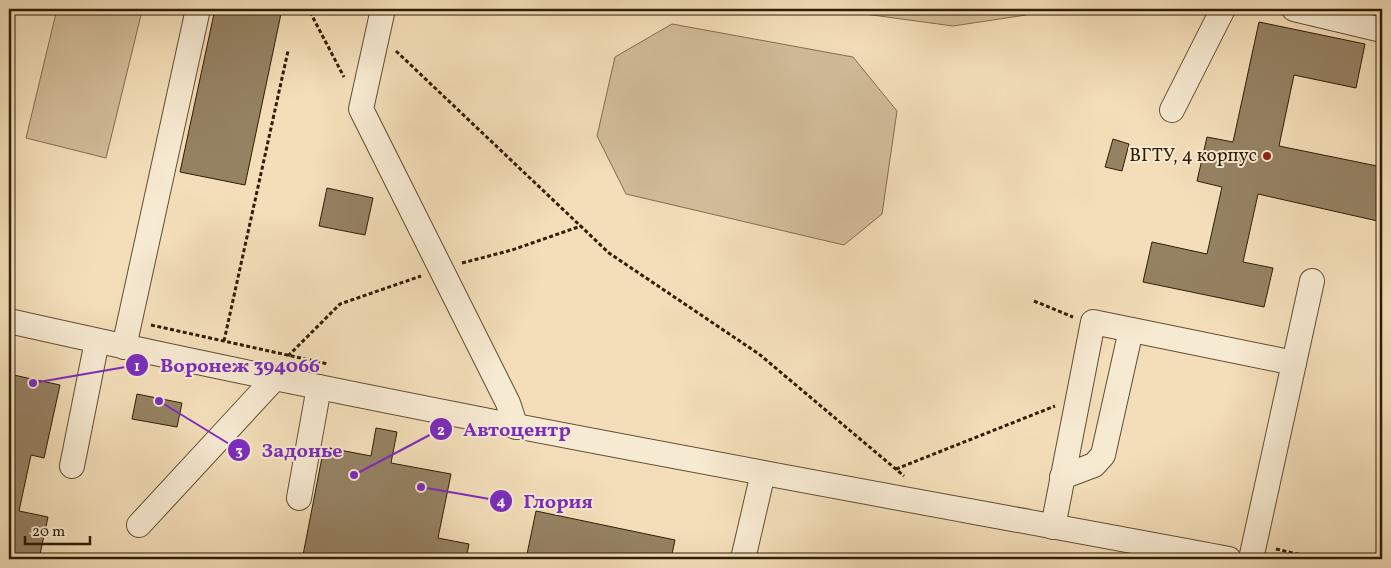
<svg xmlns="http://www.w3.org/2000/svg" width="1391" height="568" font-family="Vollkorn,serif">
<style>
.green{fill:#d2bd9a;stroke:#806e50}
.building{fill:#958263;stroke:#2f1e05}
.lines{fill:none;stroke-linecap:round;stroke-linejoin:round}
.minor-casing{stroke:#604e32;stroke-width:26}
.path{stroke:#2f1e05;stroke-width:3;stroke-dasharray:4 2.5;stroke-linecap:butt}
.minor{stroke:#f7ead2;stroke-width:24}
.poi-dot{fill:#8f2418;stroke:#f7ead2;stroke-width:2}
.labels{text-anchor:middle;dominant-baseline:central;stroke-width:4;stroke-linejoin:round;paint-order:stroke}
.poi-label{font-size:19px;fill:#2f1e05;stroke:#f7ead2;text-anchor:end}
.leader{fill:none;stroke:#7b2cbf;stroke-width:2}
.callout-dot{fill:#7b2cbf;stroke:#f7ead2;stroke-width:2}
.mark-label{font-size:15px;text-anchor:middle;font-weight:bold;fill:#fff}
.callout-label{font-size:20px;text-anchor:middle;font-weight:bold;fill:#7b2cbf;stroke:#f7ead2;stroke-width:4;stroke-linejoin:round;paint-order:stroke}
</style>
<rect width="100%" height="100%" fill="#f3deb9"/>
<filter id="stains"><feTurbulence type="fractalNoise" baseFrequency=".004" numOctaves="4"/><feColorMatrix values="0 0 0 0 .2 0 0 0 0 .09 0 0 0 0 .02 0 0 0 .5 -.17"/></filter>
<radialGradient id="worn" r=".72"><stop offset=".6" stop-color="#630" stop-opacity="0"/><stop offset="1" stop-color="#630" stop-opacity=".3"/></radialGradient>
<g class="green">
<polygon points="57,9 117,9 141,15 106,158 26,138"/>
<polygon points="828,9 1009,9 1026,15 953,26"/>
<polygon points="672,24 853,57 897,111 882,214 844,245 626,194 597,136 615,57"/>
</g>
<g class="building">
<polygon points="215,9 282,9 245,185 180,172"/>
<polygon points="1259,22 1365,44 1356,88 1294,75 1279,146 1382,167 1382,222 1258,194 1243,262 1273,268 1264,307 1143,282 1152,242 1207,254 1222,187 1197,181 1207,137 1233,142"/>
<polygon points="1113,139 1129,144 1122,171 1105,167"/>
<polygon points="327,188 373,198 365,235 319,226"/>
<polygon points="9,374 60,385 44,458 31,455 19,511 48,517 39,559 9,559"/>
<polygon points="137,394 182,403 177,427 132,419"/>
<polygon points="376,428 397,432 391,463 451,474 438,538 469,544 466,559 305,559 306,555 303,555 324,447 371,456"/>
<polygon points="536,511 675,540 671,559 526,559"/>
</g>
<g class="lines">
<g class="minor-casing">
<g id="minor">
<polyline points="383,9 361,109 508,403 516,427"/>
<polyline points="1294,9 1382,30"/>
<polyline points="1172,110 1223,9"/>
<path d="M9,321C413,412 822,483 1229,559"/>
<polyline points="124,347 198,9"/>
<polyline points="72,466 97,341"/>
<polyline points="1062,477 1094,465 1103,455 1131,330"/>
<polyline points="299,498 319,387"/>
<polyline points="139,525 275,378"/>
<polyline points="1053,527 1093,322 1294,363"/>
<polyline points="743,559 763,473"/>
<polyline points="1251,559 1312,281"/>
</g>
</g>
<g class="path">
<polyline points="310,12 344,77"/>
<polyline points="396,51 609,253 759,354 904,476"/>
<polyline points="462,263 512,250 581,226"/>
<polyline points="1034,301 1073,317"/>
<polyline points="151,325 328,364"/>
<polyline points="224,341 288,51"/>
<polyline points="288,356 340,304 421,276"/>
<polyline points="896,469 1055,406"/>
<polyline points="1276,549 1319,559"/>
</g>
<use href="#minor" class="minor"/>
</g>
<circle class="poi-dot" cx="1267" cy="156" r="5"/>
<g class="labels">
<g class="poi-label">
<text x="1257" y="156">ВГТУ, 4 корпус</text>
</g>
</g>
<path class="leader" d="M33 383L137 365M354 475L441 429M159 401L239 450M421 487L501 501"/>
<g class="callout-dot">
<circle cx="33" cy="383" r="5"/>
<circle cx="354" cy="475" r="5"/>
<circle cx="159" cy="401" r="5"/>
<circle cx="421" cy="487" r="5"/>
<circle cx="137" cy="365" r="12"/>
<circle cx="441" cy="429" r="12"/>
<circle cx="239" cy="450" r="12"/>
<circle cx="501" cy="501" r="12"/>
</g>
<g class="mark-label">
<text x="137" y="371">1</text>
<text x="441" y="435">2</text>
<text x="239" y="455">3</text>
<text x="501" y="506">4</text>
</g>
<g class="callout-label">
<text x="240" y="372">Воронеж 394066</text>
<text x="517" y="436">Автоцентр</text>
<text x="302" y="457">Задонье</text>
<text x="558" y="508">Глория</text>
</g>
<rect width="1391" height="568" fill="none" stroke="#f3deb9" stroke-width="30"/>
<rect x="10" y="10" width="1371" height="548" fill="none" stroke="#2f1e05" stroke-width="2.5"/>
<rect x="15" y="15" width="1361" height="538" fill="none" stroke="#2f1e05"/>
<path d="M25 536v8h65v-8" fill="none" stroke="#2f1e05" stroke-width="2.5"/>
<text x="32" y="536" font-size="15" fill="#2f1e05" stroke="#f7ead2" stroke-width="4" paint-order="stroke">20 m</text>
<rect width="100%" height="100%" filter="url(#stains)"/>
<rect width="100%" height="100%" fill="url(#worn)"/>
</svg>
